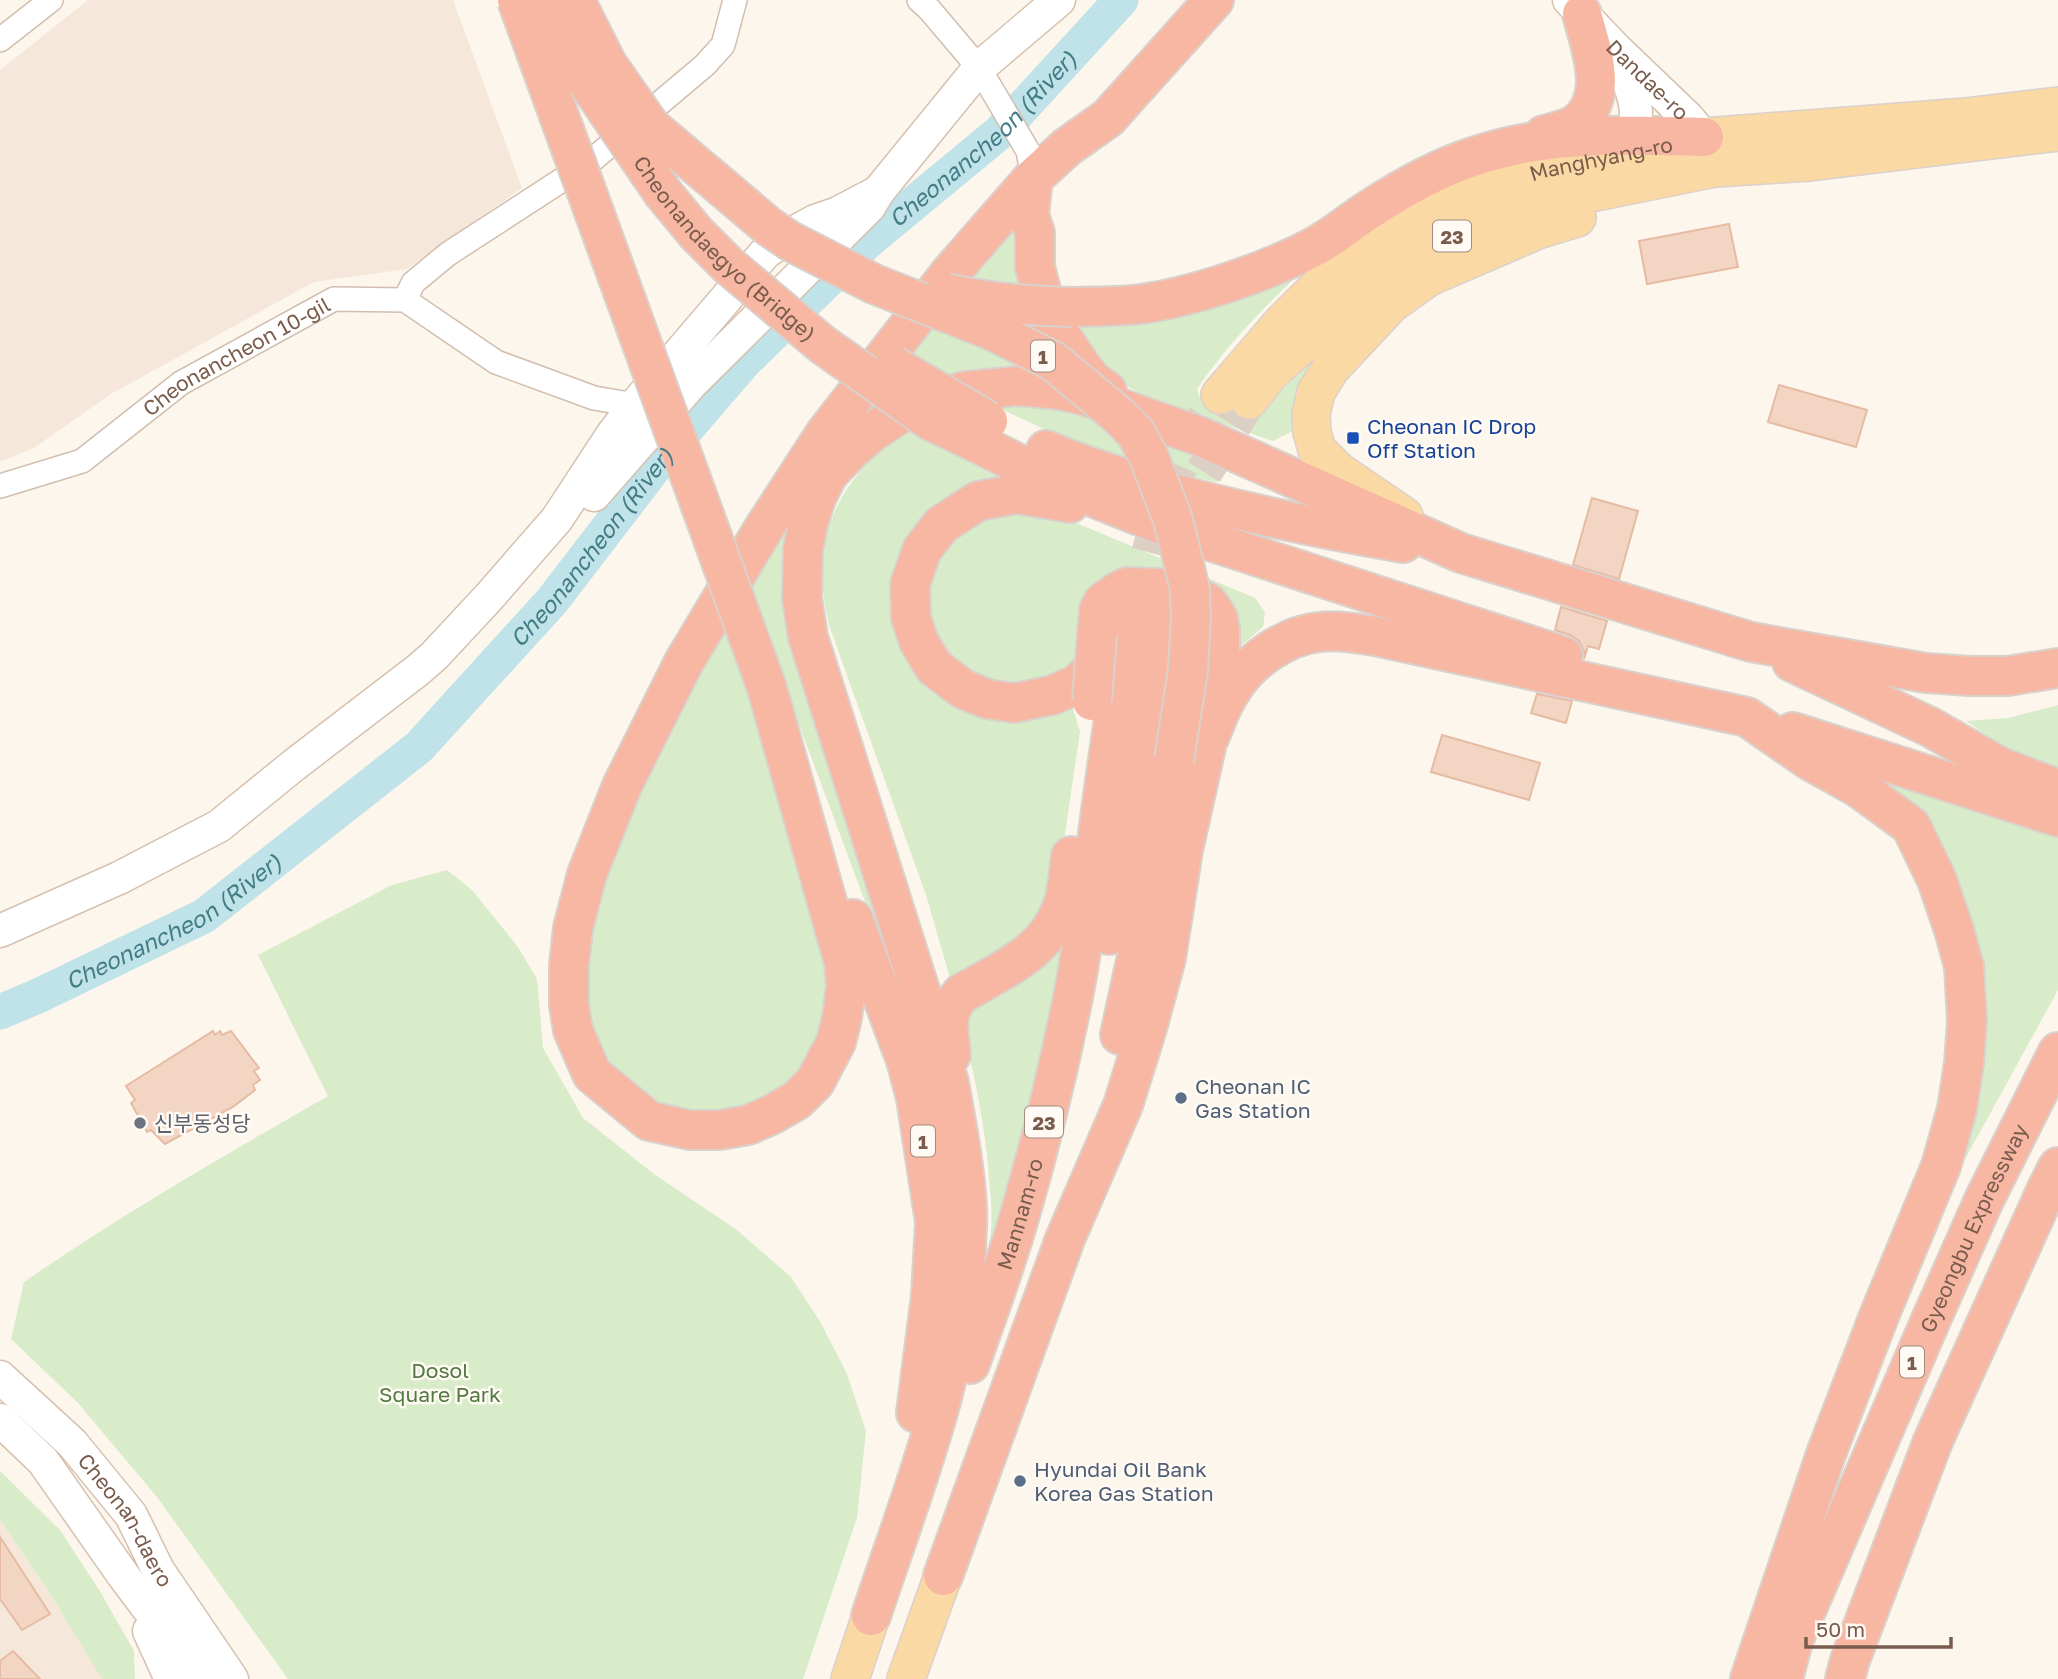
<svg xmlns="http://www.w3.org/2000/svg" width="2058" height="1679" font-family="'Golos Text','Noto Sans KR',sans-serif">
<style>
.residential{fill:#f5e8da}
.green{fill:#d8ecc9}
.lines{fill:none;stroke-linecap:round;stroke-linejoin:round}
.river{stroke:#bfe3e8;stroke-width:35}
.building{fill:#f3d5c3;stroke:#e6bba3;stroke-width:2}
.primary-tunnel{stroke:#dcd0c4;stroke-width:37;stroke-dasharray:37 18;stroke-linecap:butt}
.street-casing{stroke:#d1beb0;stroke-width:26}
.secondary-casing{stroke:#d6c0b0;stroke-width:35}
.primary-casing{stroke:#dad1cd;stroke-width:40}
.highway-casing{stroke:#dad1cd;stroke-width:42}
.street{stroke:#fff;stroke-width:23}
.secondary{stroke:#fff;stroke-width:32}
.primary{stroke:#fbd9a5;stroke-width:37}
.highway{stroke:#f7b7a3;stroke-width:38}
.highway-bridge-casing{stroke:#dad1cd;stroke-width:42;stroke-linecap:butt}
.highway-bridge{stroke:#f7b7a3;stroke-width:38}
.transit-dot{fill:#1a4fb4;stroke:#fffaf3;stroke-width:2.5}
.service-dot{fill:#5c6f8a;stroke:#fffaf3;stroke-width:2.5}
.worship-dot{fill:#6b7280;stroke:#fffaf3;stroke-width:2.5}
.labels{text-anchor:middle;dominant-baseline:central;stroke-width:5;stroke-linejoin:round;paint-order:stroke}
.shield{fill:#fffaf3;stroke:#a28b7f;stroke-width:2}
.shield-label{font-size:19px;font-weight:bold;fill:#7a5c4d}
.street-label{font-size:21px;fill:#7a5c4d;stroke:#fffaf3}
.transit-label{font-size:21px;fill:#164399;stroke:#fffaf3;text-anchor:start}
.service-label{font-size:21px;fill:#4e5e75;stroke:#fffaf3;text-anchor:start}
.worship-label{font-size:21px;fill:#5b616d;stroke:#fffaf3;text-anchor:start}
.park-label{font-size:21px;fill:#537a41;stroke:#fffaf3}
.water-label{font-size:23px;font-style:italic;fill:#437c86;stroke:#fffaf3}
</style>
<rect width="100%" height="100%" fill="#fdf6ec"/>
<g class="residential">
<polygon points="88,0 453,0 522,188 407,269 314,282 111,394 34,448 0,462 0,70"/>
<polygon points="0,1520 49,1592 102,1679 0,1679"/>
</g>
<g class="green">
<polygon points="1019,207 1023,286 1034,330 1047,349 1046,381 847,429"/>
<path d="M1319,255C1275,297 1231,338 1197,389L1200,398L1243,420L1256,421L1303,365L1377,300L1299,428L1273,441L1147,398L1103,372L1069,325Z"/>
<polygon points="1030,402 1089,411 1222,465 1226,473 1217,482 1123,461 1063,438 988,403"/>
<path d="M908,431L1009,483L916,529L917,668L1071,702L1080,732L1063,847L1044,923L952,985L926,895L829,625C825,605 821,587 822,566C823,511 861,458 908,431Z"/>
<polygon points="794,508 933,1077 882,947 776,663 837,976 810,1065 770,1101 703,1119 659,1108 607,1067 590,1030 585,974 594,909 643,783 688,686"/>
<polygon points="1026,508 1074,522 1255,598 1265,612 1263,627 1230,655 1078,658 1041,681 993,687 946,656 924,606 934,555 977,516"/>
<polygon points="2058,705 2058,785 1966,721 2008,718"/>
<polygon points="1902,782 2058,836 2058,990 1942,1201 1975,942 1966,903 1932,845 1895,801 1893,785"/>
<path d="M447,870L472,890L518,947L537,979L543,1048L583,1118L654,1174L737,1230L791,1277L821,1323L847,1374L866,1431L857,1518L803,1679H288L157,1497L78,1403L11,1339L24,1282C122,1214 225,1155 328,1096L258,955L392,885Z"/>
<path d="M1063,936L1061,969L996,1241L992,1248H988C994,1226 991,1200 989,1177C985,1122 973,1069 960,1015Z"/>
<polygon points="0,1471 60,1530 101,1593 134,1651 135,1679 102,1679 49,1592 0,1520"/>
</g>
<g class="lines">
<path class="river" id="s1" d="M0,1012L38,996L204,916L419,747L552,601L664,455L744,362L867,242L1000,132L1121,0"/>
</g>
<g class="building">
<polygon points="1729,224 1738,267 1647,284 1639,241"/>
<polygon points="1779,385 1867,410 1856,447 1768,422"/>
<polygon points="1592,498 1638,511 1619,579 1573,565"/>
<polygon points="1561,607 1607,621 1599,649 1588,646 1584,659 1584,651 1579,641 1570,635 1555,630"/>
<polygon points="1537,694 1572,701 1566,723 1531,713"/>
<polygon points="1442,735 1540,763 1529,800 1431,772"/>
<polygon points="213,1031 215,1035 220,1031 222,1035 231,1031 259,1068 254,1071 260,1080 253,1085 255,1090 233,1107 165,1144 151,1130 147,1132 131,1103 135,1100 126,1086"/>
<polygon points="0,1537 50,1614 22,1630 0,1599"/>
<polygon points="13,1651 40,1679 0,1679 0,1661"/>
</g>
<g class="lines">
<g class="primary-tunnel">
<polyline points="1204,472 1244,407"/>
<path d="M1136,606C1147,566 1156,525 1171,486C1183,454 1201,424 1220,395"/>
</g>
<g class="street-casing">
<g id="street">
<polyline points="919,0 929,9 979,68 1028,151 1033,178"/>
<polyline points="0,40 51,0"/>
<polyline points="405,300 413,283 448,254 591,161 705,65 723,45 735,0"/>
<path id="s2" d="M0,486L82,461L181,383L334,299L405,300L496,362L594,398L635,405"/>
</g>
</g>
<g class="secondary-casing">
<g id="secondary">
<path id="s3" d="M1569,0L1618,51L1688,118L1704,137L1710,153"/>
<path d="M1613,148C1654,131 1630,86 1619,56"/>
<polyline points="594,495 691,384 869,207 878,192 979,68 1059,0"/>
<polyline points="0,931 119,878 219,826 294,765 418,670 434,656 489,597 557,519 612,435 635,405 765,253 793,233 815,221 838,213 878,192"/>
<path id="s4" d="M0,1377L72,1443L131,1515L158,1570L232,1679"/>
<polyline points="0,1420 43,1461 123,1575 201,1679"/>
<polyline points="149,1631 171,1679"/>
</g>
</g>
<g class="primary-casing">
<g id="primary">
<path id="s5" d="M1220,395L1281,324L1323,282L1377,239L1448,199L1539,171L1704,137L1965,117L2058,106"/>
<polyline points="1249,400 1271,372 1367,288 1438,241 1513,211 1596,192 1715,168 1810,162 2058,132"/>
<polyline points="1404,516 1338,471 1317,450 1312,432 1311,414 1316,392 1331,368 1391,304 1429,277 1538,230 1577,218"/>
<polyline points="850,1679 871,1616"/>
<polyline points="906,1679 943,1576"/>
</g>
</g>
<g class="highway-casing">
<g id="highway">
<path d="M1544,135C1554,132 1567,130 1576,124C1611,98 1591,48 1582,14"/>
<polyline points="1033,178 1029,215 1035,233 1035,267 1043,298 1052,322 1081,366 1093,381 1107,391"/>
<path d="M1072,307C1095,306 1118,307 1141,304C1193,297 1266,272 1312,248C1332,238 1350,222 1369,210C1401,189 1436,169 1473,157C1548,131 1626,135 1704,137"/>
<polyline points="971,440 1053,481 1167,527 1563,656"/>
<path d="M1046,450C1077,464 1109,473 1142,484C1228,510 1315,528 1403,543"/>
<polyline points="1070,503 1017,494 978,501 941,525 922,550 910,584 911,618 919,642 934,667 963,689 987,699 1014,703 1053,695 1077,684 1111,652"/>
<polyline points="1792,662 1930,727 2000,767 2058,789"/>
<polyline points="766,685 844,962 846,986 842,1018 836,1042 815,1082 797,1100 771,1115 748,1125 719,1130 690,1130 649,1121 592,1074 573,1030 569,1005 569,965 573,928 587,874 622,786 684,662 764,528 825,434 951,272 1033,178 1067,147 1108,118 1214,0"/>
<polyline points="1793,732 2058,817"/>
<path d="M1210,736C1217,718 1223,702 1234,686C1252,659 1287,635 1320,632C1338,630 1356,633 1375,636L1747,717L1809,760L1859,788L1911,826L1937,880L1954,930L1964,966L1967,1021L1964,1063L1957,1109L1941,1166L1879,1316L1826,1454L1750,1679"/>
<polyline points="853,919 906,1060 916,1098 935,1222 931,1296 916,1413"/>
<polyline points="1109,935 1133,815 1161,614"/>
<polyline points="1120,1035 1146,914 1174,760"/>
<path d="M951,1055C949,1030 943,1014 961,994C1004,969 1051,951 1065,898C1068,885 1069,870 1071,856"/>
<path id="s6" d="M970,1364C987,1315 1005,1267 1019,1218C1040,1146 1058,1072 1073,997C1098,868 1105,735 1136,606"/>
<polyline points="943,1576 1065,1239 1123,1105 1147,1028 1166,958 1183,850 1216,702 1220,661 1220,630 1218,618 1208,603 1200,599 1158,588 1127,587 1117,592 1103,602 1099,610 1097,634"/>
<path d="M871,1616C910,1497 960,1378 966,1251C966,1237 968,1222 967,1208C965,1166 956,1124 949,1082L808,637L802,598L803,549L808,524L816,498L828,474L851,450L872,432L915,404L966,391L1018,386L1061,390L1089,397L1153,420L1199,436L1461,553L1751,642L1926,673L1970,676H2008L2058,668"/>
<path id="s7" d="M1783,1679L1793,1641L1930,1322L1984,1200L2058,1052"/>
<polyline points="1845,1679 1850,1660 1933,1441 2046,1191 2058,1167"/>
</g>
</g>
<use href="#street" class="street"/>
<use href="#secondary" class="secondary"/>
<use href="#primary" class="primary"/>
<use href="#highway" class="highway"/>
<g class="highway-bridge-casing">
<g id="highway-bridge">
<polyline points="517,0 766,685"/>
<path id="s8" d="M538,0L567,52L663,193L696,233L729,266L823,345L931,421L971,440"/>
<polyline points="575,0 607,64 665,147"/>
<polyline points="651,127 768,226 790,241 874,284 993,331 1053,361 1119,416 1135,432 1149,457 1173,520 1190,589 1191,618 1188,670 1174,760"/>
<path d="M946,293C988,303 1029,306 1072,307"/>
<polyline points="894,366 988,421"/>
<polyline points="1092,701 1097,634"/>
</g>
</g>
<use href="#highway-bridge" class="highway-bridge"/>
</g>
<rect class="transit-dot" x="1346" y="431" width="14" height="14" rx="3.5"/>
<g class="service-dot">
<circle cx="1181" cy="1098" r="7"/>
<circle cx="1020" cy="1481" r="7"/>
</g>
<circle class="worship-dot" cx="140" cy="1123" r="7"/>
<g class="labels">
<g class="shield">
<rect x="1433" y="220.5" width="38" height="31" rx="5"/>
<rect x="1031" y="340.5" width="24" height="31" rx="5"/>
<rect x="1025" y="1106.5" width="38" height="31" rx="5"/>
<rect x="911" y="1125.5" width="24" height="31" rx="5"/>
<rect x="1900" y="1346.5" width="24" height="31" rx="5"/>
</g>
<g class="shield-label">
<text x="1452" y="236">23</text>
<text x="1043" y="356">1</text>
<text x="1044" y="1122">23</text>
<text x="923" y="1141">1</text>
<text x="1912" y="1362">1</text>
</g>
<g class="street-label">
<text stroke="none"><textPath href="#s3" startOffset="112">Dandae-ro</textPath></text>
<text stroke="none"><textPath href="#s5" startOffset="462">Manghyang-ro</textPath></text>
<text stroke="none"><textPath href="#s8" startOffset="313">Cheonandaegyo (Bridge)</textPath></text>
<text stroke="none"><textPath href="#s2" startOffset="273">Cheonancheon 10-gil</textPath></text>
<text stroke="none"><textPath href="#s6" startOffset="158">Mannam-ro</textPath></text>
<text stroke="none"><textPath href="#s7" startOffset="490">Gyeongbu Expressway</textPath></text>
<text stroke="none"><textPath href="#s4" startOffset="192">Cheonan-daero</textPath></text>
</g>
<g class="transit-label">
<text x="1367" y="426">Cheonan IC Drop<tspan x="1367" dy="24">Off Station</tspan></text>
</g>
<g class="service-label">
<text x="1195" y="1086">Cheonan IC<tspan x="1195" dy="24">Gas Station</tspan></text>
<text x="1034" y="1469">Hyundai Oil Bank<tspan x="1034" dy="24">Korea Gas Station</tspan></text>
</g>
<g class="worship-label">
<text x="154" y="1123">신부동성당</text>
</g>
<g class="park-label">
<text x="440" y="1370">Dosol<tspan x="440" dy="24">Square Park</tspan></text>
</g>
<g class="water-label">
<text stroke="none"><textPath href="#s1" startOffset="1330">Cheonancheon (River)</textPath></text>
<text stroke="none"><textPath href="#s1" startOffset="763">Cheonancheon (River)</textPath></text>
<text stroke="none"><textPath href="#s1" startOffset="196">Cheonancheon (River)</textPath></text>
</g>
</g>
<path d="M1806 1637v10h145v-10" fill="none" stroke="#7a5c4d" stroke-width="3.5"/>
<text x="1816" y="1637" font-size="21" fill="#7a5c4d" stroke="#fffaf3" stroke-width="5" paint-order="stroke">50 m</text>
</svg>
